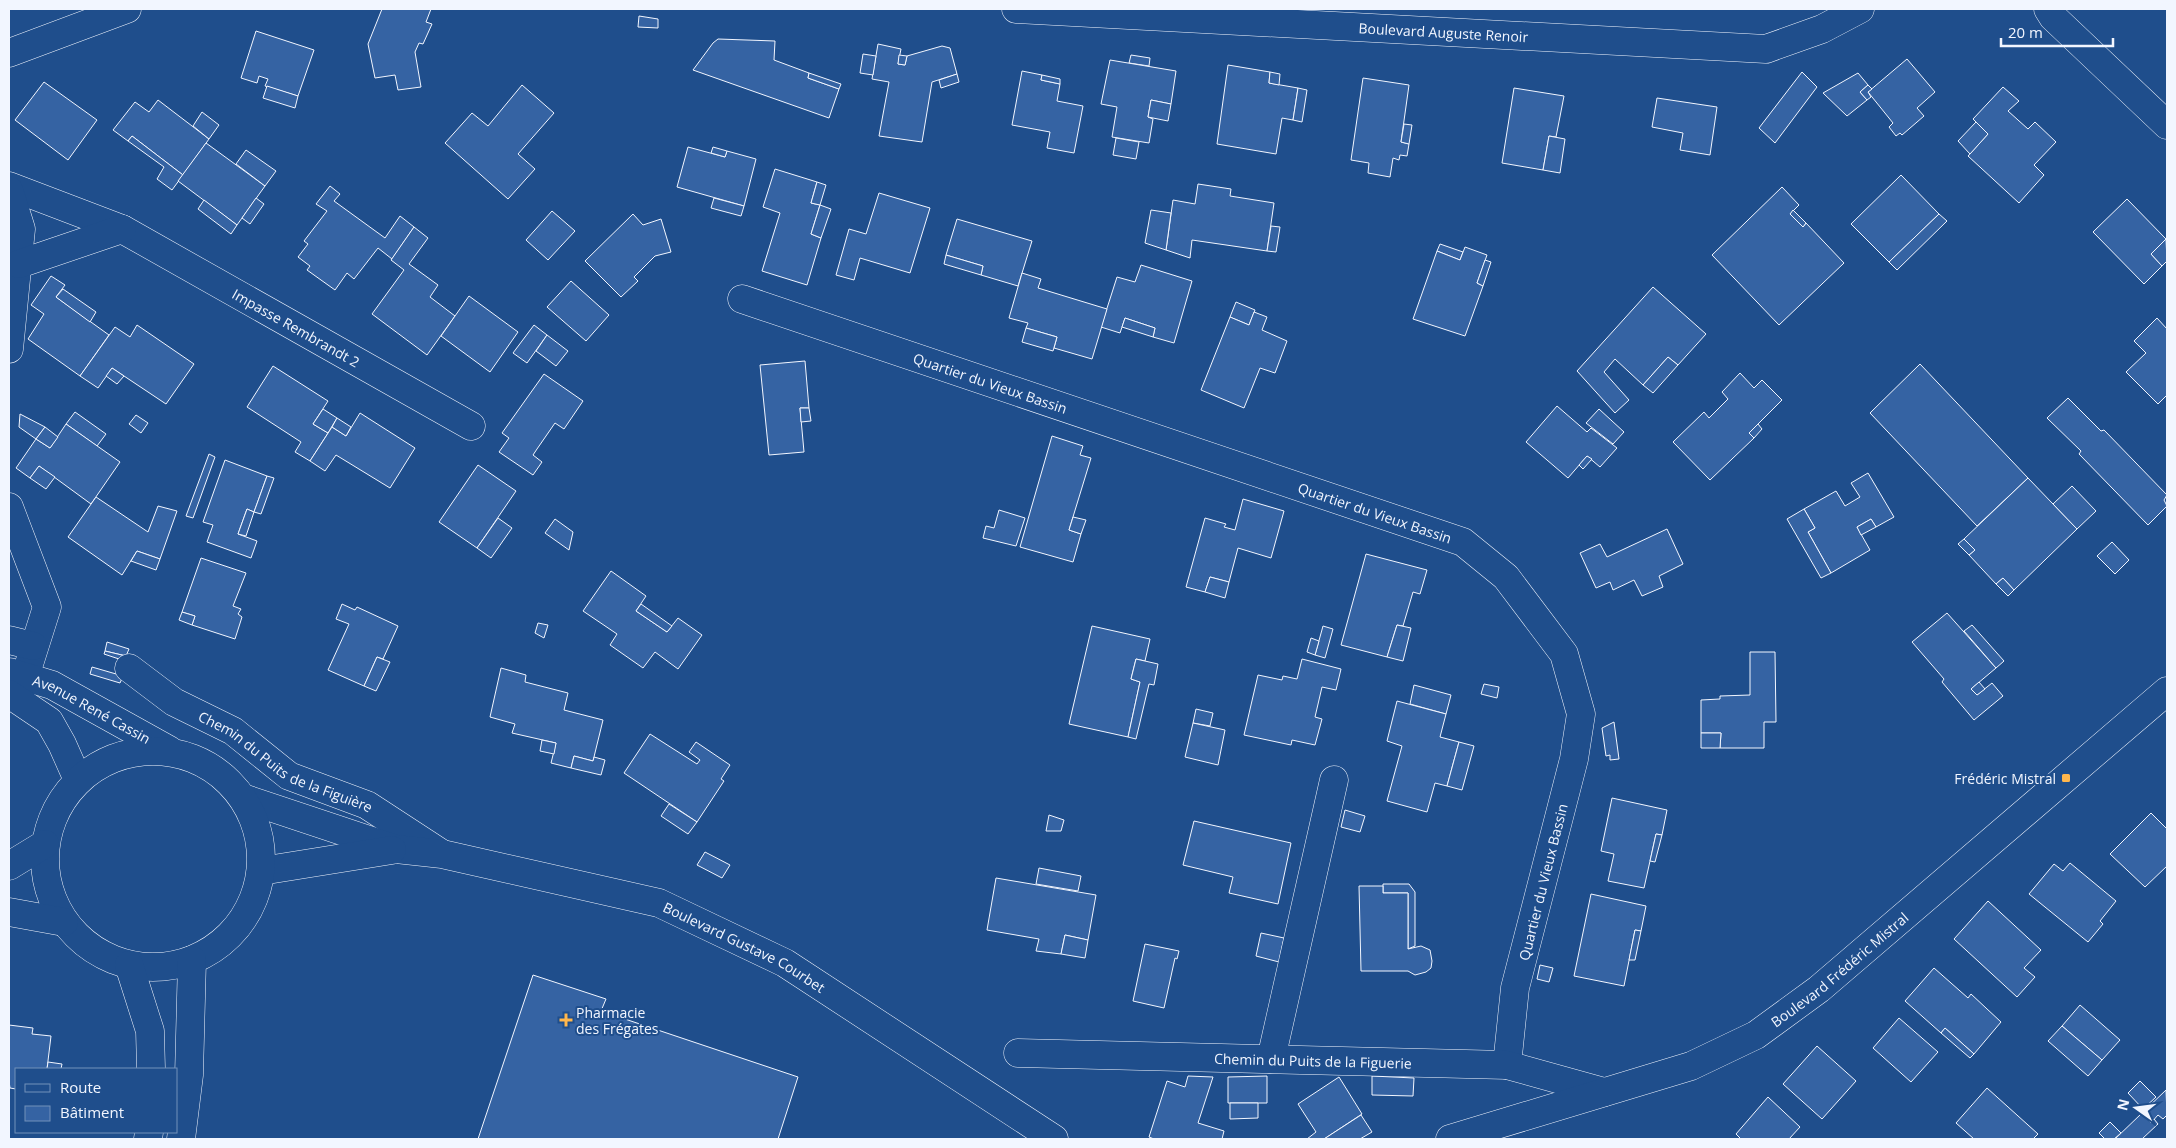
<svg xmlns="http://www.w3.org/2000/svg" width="2176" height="1148" font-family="'Open Sans',sans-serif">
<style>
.building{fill:#3563a3;stroke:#f2f6ff}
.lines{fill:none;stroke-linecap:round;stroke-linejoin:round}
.minor-casing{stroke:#f2f6ff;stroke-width:29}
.tertiary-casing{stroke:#f2f6ff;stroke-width:29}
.motorway-casing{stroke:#f2f6ff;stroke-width:29}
.minor{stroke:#1f4e8c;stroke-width:28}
.tertiary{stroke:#1f4e8c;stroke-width:28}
.motorway{stroke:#1f4e8c;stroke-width:28}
.poi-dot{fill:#ffb74d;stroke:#1f4e8c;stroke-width:2}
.labels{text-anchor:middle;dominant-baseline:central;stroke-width:4;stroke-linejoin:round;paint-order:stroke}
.street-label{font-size:14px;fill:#f2f6ff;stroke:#1f4e8c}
.poi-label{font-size:14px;fill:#f2f6ff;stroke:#1f4e8c;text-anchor:end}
</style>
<rect width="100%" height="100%" fill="#1f4e8c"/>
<g class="building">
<polygon points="382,9 431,9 426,22 432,24 423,44 419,43 415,52 421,87 398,90 395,75 375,78 368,44"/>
<polygon points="639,16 658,19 658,28 638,27"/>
<polygon points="256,31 314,50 298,96 265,86 268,79 259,76 257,83 241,78"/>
<polygon points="718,39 775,41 774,60 809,73 808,78 839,89 829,118 693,70 713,43"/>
<polygon points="878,44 901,49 898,64 905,65 907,56 942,46 950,48 957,74 932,82 922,142 879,136 889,82 872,79"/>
<polygon points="863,54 876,56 873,75 860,73"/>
<polygon points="899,55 907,56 905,65 898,64"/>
<polygon points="1131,55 1150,58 1149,66 1129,63"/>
<polygon points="1907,59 1935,92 1917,108 1924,116 1902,135 1900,133 1896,136 1889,127 1893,123 1868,92"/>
<polygon points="1110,60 1176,71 1171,104 1151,100 1148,117 1153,119 1149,143 1112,137 1117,107 1101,104"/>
<polygon points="1228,65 1270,72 1269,83 1298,88 1293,120 1282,118 1276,154 1217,144"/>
<polygon points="1022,71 1042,75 1041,80 1060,84 1057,101 1083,106 1074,153 1047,148 1050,132 1012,125"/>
<polygon points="1270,72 1280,74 1279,85 1269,83"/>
<polygon points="1802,72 1817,87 1775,143 1759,128"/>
<polygon points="809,73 841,84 839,89 808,78"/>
<polygon points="1858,73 1868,85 1860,92 1867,100 1847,116 1823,93"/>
<polygon points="957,74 959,82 941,88 939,80"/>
<polygon points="1042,75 1060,79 1060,84 1041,80"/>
<polygon points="1363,78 1409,85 1401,142 1409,144 1407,156 1400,155 1399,160 1393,158 1390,177 1368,173 1369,163 1351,160"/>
<polygon points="44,82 97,120 68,160 15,120"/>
<polygon points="522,85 554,113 518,154 535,169 508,199 445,143 472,113 488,126"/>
<polygon points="1868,85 1872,89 1868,92 1871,97 1867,100 1860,92"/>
<polygon points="267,86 298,96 295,108 263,98"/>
<polygon points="2003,87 2019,101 2008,111 2028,129 2035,122 2056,142 2034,165 2044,175 2019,203 1968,156 1988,134 1973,119"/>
<polygon points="1298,88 1307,90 1302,122 1293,120"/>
<polygon points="1514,88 1564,96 1556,137 1549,136 1543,170 1502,163"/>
<polygon points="1657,98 1717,107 1710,155 1680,150 1683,133 1652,127"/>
<polygon points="158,100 209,139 183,175 132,136 128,141 113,130 135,102 149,112"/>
<polygon points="1151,100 1171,104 1168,121 1148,117"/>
<polygon points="202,112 219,125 209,139 193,126"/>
<polygon points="1976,122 1988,134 1970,154 1958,141"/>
<polygon points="1404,124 1412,125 1409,144 1401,142"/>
<polygon points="132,136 183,175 172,190 157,179 164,167 128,141"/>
<polygon points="1549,136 1565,139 1560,173 1543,170"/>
<polygon points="1116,138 1139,142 1136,159 1113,155"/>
<polygon points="206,143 265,186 237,225 178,181"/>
<polygon points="688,147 725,157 727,151 756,159 744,206 677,187"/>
<polygon points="713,147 727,151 725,157 711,153"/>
<polygon points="246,150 276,171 265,186 236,164"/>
<polygon points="775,169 817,182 811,203 820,205 811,234 821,238 807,285 762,271 780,213 763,207"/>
<polygon points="1901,175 1939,214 1889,262 1851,224"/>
<polygon points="817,182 826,185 820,205 811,203"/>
<polygon points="1198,184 1231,189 1230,196 1274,203 1267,251 1192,240 1190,258 1166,250 1173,200 1195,204"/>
<polygon points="330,186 340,194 334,201 385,238 400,216 414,227 392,259 378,248 354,279 347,273 335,290 307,270 310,266 298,257 308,244 304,241 327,211 316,204"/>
<polygon points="1782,187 1799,205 1790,214 1803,227 1806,223 1844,263 1779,325 1712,255"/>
<polygon points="879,193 930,208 910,273 860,258 854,280 836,275 849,229 866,234"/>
<polygon points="256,198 264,204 250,224 242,218"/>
<polygon points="714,198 744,206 741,216 711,208"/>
<polygon points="2127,199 2166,239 2151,254 2162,266 2144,284 2093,232"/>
<polygon points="204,200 237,225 231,234 198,209"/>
<polygon points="820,205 831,209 821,238 811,234"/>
<polygon points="1151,210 1171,213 1166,250 1145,243"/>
<polygon points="1793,210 1806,223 1803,227 1790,214"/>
<polygon points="552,211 575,231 548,260 526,240"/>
<polygon points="633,214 643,225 661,219 671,252 655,256 634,277 638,281 621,297 585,261"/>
<polygon points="1939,214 1947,221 1897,270 1889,262"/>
<polygon points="957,219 1032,241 1018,286 981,275 983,266 946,255"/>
<polygon points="1271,226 1280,227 1276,252 1267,251"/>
<polygon points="414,227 428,238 409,264 438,285 430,297 455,316 427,355 372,314 404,270 391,260"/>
<polygon points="2166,239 2167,261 2162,266 2151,254"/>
<polygon points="1440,244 1463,252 1460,260 1437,251"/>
<polygon points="1465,247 1487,255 1477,283 1483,286 1465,336 1413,319 1437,251 1460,260"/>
<polygon points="946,255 983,266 981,275 944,264"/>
<polygon points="1485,260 1491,262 1483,286 1477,283"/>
<polygon points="1141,265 1192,281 1174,343 1153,337 1155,328 1125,318 1120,333 1101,327 1117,277 1135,282"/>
<polygon points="1022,273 1041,279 1038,288 1107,309 1092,359 1054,348 1057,337 1026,328 1028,323 1009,318"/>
<polygon points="51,276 65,285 56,297 109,335 80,376 28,339 44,314 31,305"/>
<polygon points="571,281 609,315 586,341 547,307"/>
<polygon points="1653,287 1706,334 1678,365 1668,357 1643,385 1615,359 1604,372 1629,400 1615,413 1577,371"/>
<polygon points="63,289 96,312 90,322 56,297"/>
<polygon points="469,296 518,332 490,372 441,336"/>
<polygon points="1236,302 1255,310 1249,325 1230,317"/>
<polygon points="1254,312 1267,317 1262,330 1287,341 1275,373 1260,368 1244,408 1201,390 1230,317 1249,325"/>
<polygon points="1125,318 1155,328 1153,337 1122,327"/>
<polygon points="2157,318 2167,329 2167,395 2158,404 2126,372 2146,353 2134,341"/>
<polygon points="137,325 194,364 166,404 112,368 98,388 80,376 115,327 130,337"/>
<polygon points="534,325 547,335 527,363 513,353"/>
<polygon points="1026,328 1057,337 1053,351 1022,342"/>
<polygon points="547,335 568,351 556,366 536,351"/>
<polygon points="1668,357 1678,365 1653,393 1643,385"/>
<polygon points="805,361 809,408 800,408 804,452 769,455 760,365"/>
<polygon points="1920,364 2028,478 1977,526 1870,413"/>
<polygon points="273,366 328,401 313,424 328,433 310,461 295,452 301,442 247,407"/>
<polygon points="112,368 124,376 117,384 106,376"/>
<polygon points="1740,373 1754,388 1762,380 1782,400 1749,433 1754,438 1710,480 1673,442 1704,412 1709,418 1728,399 1722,392"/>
<polygon points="544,374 583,401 564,429 555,423 537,449 533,455 542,462 533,475 499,452 509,438 502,433"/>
<polygon points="2068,398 2101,431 2104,430 2167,495 2164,500 2167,506 2148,525 2079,454 2081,451 2047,418"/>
<polygon points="1557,406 1587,432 1591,428 1617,448 1600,467 1587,456 1568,478 1526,442"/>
<polygon points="800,408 809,408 811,421 801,422"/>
<polygon points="323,409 337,418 328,433 313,424"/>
<polygon points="1599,409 1624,432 1613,444 1586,423"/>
<polygon points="75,412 106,434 97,446 66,424"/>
<polygon points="360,413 415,448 390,488 336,455 325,471 310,461 332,427 346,436"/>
<polygon points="20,414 45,427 36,439 19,427"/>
<polygon points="136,415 148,423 141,433 129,424"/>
<polygon points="337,418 351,427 346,436 332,427"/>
<polygon points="66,424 120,462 91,504 39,466 30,478 16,468 36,439 50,448"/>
<polygon points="1758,424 1762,429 1754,438 1749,433"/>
<polygon points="45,427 58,437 50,448 36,439"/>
<polygon points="1052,436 1083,446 1080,455 1091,458 1069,530 1081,534 1073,562 1020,547"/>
<polygon points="209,454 215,457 193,518 186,516"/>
<polygon points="1587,456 1592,459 1583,469 1579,465"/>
<polygon points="225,460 267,476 254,512 247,509 238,534 257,541 251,558 207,542 213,525 203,522"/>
<polygon points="478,465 516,491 477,548 439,522"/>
<polygon points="39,466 55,477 46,489 30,478"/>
<polygon points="1868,473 1894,517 1876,527 1871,519 1857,527 1870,550 1831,573 1808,532 1815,528 1804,509 1836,491 1845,506 1860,497 1851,483"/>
<polygon points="267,476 274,478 261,514 254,512"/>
<polygon points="2028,478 2077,529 2014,590 2003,578 1996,584 1969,555 1975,550 1964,539"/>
<polygon points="2072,486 2096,511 2077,529 2053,504"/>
<polygon points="96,497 148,532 158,506 177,511 160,559 137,551 122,575 68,537"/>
<polygon points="1243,499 1284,511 1271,558 1238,548 1229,582 1210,577 1205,592 1186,587 1205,518 1226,524 1224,527 1235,530"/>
<polygon points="247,509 254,512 246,536 238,534"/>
<polygon points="1804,509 1815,528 1808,532 1831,573 1821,578 1787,519"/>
<polygon points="999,510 1025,518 1016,546 983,538 986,526 994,528"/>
<polygon points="1073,517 1086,520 1081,534 1069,530"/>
<polygon points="498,518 512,528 491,558 477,548"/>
<polygon points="555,519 573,532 569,550 545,533"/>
<polygon points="1871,519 1876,527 1861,535 1857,527"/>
<polygon points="1667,529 1683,564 1659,576 1663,587 1642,596 1634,580 1613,590 1610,582 1596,588 1580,553 1600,544 1607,557"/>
<polygon points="1964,539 1975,550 1969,555 1958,544"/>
<polygon points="2112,542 2129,560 2115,574 2097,556"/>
<polygon points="137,551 160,559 156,570 131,561"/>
<polygon points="1366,554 1427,570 1420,594 1413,592 1403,626 1397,625 1387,657 1341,645"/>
<polygon points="201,558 246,573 233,606 241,609 238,614 242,617 235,639 192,625 195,616 182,612"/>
<polygon points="611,571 646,596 636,611 667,632 678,618 702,635 678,669 655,652 643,668 610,645 617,634 583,611"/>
<polygon points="1210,577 1229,582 1225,598 1205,592"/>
<polygon points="2003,578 2014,590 2008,596 1996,584"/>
<polygon points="342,604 355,610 357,607 398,626 383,659 377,657 364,686 328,670 349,624 336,619"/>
<polygon points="641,604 672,626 667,632 636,611"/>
<polygon points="182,612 195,616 192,625 179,620"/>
<polygon points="1947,613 1996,668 1971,689 1977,695 1992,683 2003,696 1974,720 1942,682 1944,679 1912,642"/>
<polygon points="538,623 548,625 544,638 535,633"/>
<polygon points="1397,625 1411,628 1403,661 1387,657"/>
<polygon points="1972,625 2004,661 1996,668 1964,631"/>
<polygon points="1092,626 1150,639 1145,661 1136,659 1131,679 1140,682 1128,737 1069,724"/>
<polygon points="1323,626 1333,629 1325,658 1315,655"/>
<polygon points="1311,638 1319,641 1315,655 1307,652"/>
<polygon points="107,642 129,649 126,656 105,651"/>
<polygon points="105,651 126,656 125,661 104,654"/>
<polygon points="1750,652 1775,652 1776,722 1764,722 1764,748 1720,748 1721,733 1701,733 1701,700 1720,699 1720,696 1750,695"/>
<polygon points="377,657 390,662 376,691 364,686"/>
<polygon points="1136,659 1158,664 1154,685 1149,684 1136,739 1128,737 1140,682 1131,679"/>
<polygon points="1302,659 1341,669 1336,690 1322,687 1315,717 1322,719 1315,745 1292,740 1291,745 1244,735 1258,675 1282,680 1283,676 1297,679"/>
<polygon points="92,667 123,676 120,683 90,674"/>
<polygon points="501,668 526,675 525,682 568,693 564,710 603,720 593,761 574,756 571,768 551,763 556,743 512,733 515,724 490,717"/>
<polygon points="1979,682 1985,689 1977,695 1971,689"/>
<polygon points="1484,684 1499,687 1497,698 1481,694"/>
<polygon points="1414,685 1451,695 1446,714 1410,704"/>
<polygon points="1397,701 1446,714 1440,737 1459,742 1447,786 1435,783 1427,812 1387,801 1402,746 1387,741"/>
<polygon points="1196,709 1213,713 1210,726 1193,723"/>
<polygon points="1614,722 1619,759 1610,760 1610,755 1606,756 1602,728"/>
<polygon points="1193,723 1225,730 1218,765 1185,757"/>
<polygon points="1701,733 1721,733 1720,748 1701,748"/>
<polygon points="650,734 697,764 700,760 689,752 696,742 730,765 721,779 724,781 697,822 624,773"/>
<polygon points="542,740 556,743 554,754 540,751"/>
<polygon points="1459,742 1474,746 1462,790 1447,786"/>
<polygon points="574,756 593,761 594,757 605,760 601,775 571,768"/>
<polygon points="1612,798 1667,810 1662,835 1656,834 1644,888 1608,881 1614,854 1601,851"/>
<polygon points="669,804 697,822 688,834 661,816"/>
<polygon points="1345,810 1365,816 1360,832 1341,827"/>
<polygon points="2151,813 2167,829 2167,866 2145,887 2110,854"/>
<polygon points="1049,815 1064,820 1061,831 1046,831"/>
<polygon points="1194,821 1291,843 1278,904 1229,893 1233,877 1183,865"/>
<polygon points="1656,834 1662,835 1655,862 1650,861"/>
<polygon points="705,852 730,865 722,878 697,865"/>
<polygon points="2070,863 2116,901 2100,921 2103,924 2088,942 2029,894 2054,864 2063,871"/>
<polygon points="1039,868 1081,876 1078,891 1036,884"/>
<polygon points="996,878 1096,895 1088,940 1065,935 1061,954 1036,951 1039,939 987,930"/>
<polygon points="1383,884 1409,884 1415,892 1415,946 1408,949 1408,893 1383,893"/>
<polygon points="1359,886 1383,886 1383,893 1408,893 1408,949 1421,946 1430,950 1432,961 1431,968 1426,972 1415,975 1408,971 1361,971"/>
<polygon points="1591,894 1646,906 1641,931 1635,930 1624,986 1574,976"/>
<polygon points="1988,901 2041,950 2024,968 2035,977 2017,997 1954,939"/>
<polygon points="1635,930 1641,931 1635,960 1629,960"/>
<polygon points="1261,933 1284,938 1279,962 1256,956"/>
<polygon points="1065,935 1088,940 1085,958 1061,954"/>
<polygon points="1145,944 1179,951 1177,959 1175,958 1164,1008 1133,1001"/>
<polygon points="1540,965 1553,968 1549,982 1537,979"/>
<polygon points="1934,968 1968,998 1971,994 2001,1022 1974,1054 1945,1028 1941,1033 1905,1001"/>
<polygon points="533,975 606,999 601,1011 798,1077 778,1139 478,1139"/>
<polygon points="2080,1005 2120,1040 2102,1060 2062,1026"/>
<polygon points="1899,1018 1938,1052 1911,1082 1873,1048"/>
<polygon points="9,1025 33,1028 32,1034 51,1036 47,1069 16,1069 16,1089 10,1088 9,1081"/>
<polygon points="2062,1026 2102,1060 2088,1076 2048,1041"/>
<polygon points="1945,1028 1974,1054 1970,1058 1941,1033"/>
<polygon points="1817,1046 1856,1081 1822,1119 1783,1084"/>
<polygon points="48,1062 62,1064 61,1069 47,1069"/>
<polygon points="1188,1076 1213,1077 1198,1123 1224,1131 1222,1139 1154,1139 1149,1137 1167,1081 1185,1087"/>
<polygon points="1267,1076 1267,1103 1228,1103 1228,1077"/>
<polygon points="1372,1076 1414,1078 1413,1096 1372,1095"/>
<polygon points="1339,1077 1362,1114 1324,1139 1307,1139 1316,1132 1298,1104"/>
<polygon points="2140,1081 2156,1097 2143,1109 2128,1093"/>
<polygon points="1987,1088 2038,1134 2033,1139 1974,1139 1956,1123"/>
<polygon points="2166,1090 2167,1115 2163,1119 2158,1115 2151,1123 2142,1113"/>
<polygon points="1768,1097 1800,1127 1789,1139 1741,1139 1736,1134"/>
<polygon points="1230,1103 1258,1103 1258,1118 1230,1119"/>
<polygon points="2142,1113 2151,1123 2154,1119 2158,1124 2142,1139 2115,1139"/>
<polygon points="1361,1115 1372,1132 1360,1139 1324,1139"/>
<polygon points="2110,1122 2121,1133 2114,1139 2105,1139 2099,1133"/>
</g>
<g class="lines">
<g class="minor-casing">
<g id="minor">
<path id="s1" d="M1016,9L1766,49L1822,29L1860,9"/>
<polyline points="2048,9 2053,17 2167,125"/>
<polyline points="9,53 127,9"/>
<path id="s2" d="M9,186L122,229L471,426"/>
<polyline points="9,190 21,229 9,349"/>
<polyline points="19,264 122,229"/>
<path id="s3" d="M742,299L1463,542L1506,577L1564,654L1581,714L1574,759L1515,988L1507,1065"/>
<polyline points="9,507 47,607 18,699"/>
<polyline points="9,640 33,646"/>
<path id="s4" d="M129,668L174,702L233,731L289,776L367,805L439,852"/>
<path id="s5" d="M243,798L396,849L442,854L659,903L785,963L1054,1139"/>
<polyline points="261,871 392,850"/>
<path id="s6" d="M1018,1053L1507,1065L1604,1092"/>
<polyline points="1271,1059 1334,780"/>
<path id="s7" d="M1450,1139L1691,1066L1756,1035L1819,989L2167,691"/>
</g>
</g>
<g class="tertiary-casing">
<g id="tertiary">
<path id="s8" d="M9,672L52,685L169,750"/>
<polyline points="9,694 49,721 62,744 78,780"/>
<circle cx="153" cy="859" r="108"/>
<polyline points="9,912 64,922"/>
<polyline points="129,965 150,1031 151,1069"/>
<polyline points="148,1139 149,1132"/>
<polyline points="181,1139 189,1075 192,960"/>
</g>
</g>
<g class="motorway-casing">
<polyline id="motorway" points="9,866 45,844"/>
</g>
<use href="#minor" class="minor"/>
<use href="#tertiary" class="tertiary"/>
<use href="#motorway" class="motorway"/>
</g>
<g class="poi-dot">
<rect x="2061" y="773" width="10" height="10" rx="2.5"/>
<path d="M563.5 1012.5h5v5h5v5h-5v5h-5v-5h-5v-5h5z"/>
</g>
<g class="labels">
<g class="street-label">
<text stroke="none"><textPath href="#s1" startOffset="428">Boulevard Auguste Renoir</textPath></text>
<text stroke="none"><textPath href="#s2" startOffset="321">Impasse Rembrandt 2</textPath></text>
<text stroke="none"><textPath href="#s3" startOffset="262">Quartier du Vieux Bassin</textPath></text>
<text stroke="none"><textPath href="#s3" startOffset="668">Quartier du Vieux Bassin</textPath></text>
<text stroke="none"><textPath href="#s8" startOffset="91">Avenue René Cassin</textPath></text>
<text stroke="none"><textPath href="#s4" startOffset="184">Chemin du Puits de la Figuière</textPath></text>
<text transform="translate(1543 882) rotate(-76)">Quartier du Vieux Bassin</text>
<text stroke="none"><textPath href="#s5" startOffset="526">Boulevard Gustave Courbet</textPath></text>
<text stroke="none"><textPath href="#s7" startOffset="430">Boulevard Frédéric Mistral</textPath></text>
<text stroke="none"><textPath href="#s6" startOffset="295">Chemin du Puits de la Figuerie</textPath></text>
</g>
<g class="poi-label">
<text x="2056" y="778">Frédéric Mistral</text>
<text x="576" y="1012" text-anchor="start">Pharmacie<tspan x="576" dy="16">des Frégates</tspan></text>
</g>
</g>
<rect width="2176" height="1148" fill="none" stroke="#f2f6ff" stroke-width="20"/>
<rect x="15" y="1068" width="162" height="65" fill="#1f4e8c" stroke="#7391ba"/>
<rect x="25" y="1084" width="25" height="8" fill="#1f4e8c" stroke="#7391ba"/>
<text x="60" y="1093" font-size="15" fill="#f2f6ff">Route</text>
<rect x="25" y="1106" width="25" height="15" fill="#3563a3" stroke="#7391ba"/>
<text x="60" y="1118" font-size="15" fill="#f2f6ff">Bâtiment</text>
<g transform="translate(2136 1108) rotate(284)" stroke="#1f4e8c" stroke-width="4" paint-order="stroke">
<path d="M0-4L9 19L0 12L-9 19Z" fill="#f2f6ff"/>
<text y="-8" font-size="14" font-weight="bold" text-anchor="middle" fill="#f2f6ff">N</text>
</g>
<path d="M2001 38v8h112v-8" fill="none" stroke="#f2f6ff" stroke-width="2.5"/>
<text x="2008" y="38" font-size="15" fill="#f2f6ff" stroke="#1f4e8c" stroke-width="4" paint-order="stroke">20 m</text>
</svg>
